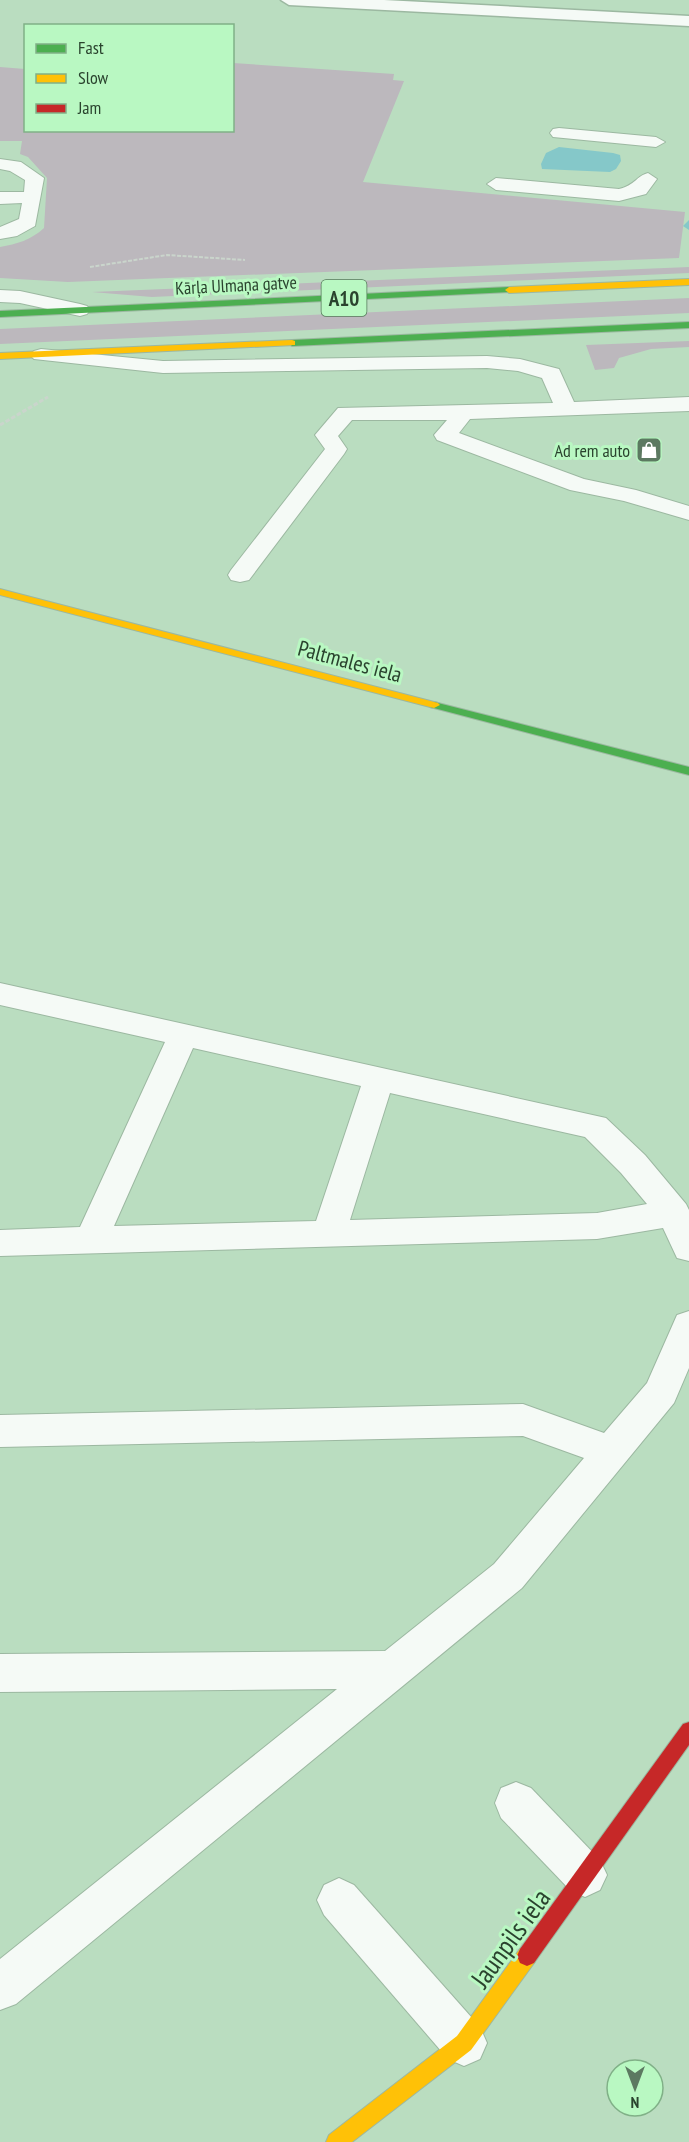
<svg xmlns="http://www.w3.org/2000/svg" width="689" height="2142" font-family="'PT Sans Narrow',sans-serif">
<style>
.green{fill:#bcb8bd}
.water{fill:#85c8c9}
.lines{fill:none;stroke-linecap:round;stroke-linejoin:round}
.stream{fill:#85c8c9;fill-rule:evenodd}
.lane-casing{stroke:#9cb8a1;stroke-width:2}
.street-casing{stroke:#9cb8a1;stroke-width:3}
.fast-casing{stroke:#9cb8a1;stroke-width:2}
.slow-casing{stroke:#9cb8a1;stroke-width:2}
.jam-casing{stroke:#9cb8a1;stroke-width:2}
.path-far1{stroke:#cad5cc;stroke-width:2;stroke-dasharray:4 1.5;stroke-linecap:butt}
.path{stroke:#cad5cc;stroke-width:3;stroke-dasharray:4.5 2;stroke-linecap:butt}
.lane{fill:#f5faf6;fill-rule:evenodd}
.street{fill:#f5faf6;fill-rule:evenodd}
.fast{fill:#4caf50;fill-rule:evenodd}
.slow{fill:#ffc107;fill-rule:evenodd}
.jam{fill:#c62828;fill-rule:evenodd}
.labels{text-anchor:middle;dominant-baseline:central;stroke-width:6;stroke-linejoin:round;paint-order:stroke}
.far-street-label{font-size:18px;fill:#2a432e;stroke:#b9f8c2}
.far-poi-label{font-size:18px;fill:#2a432e;stroke:#b9f8c2;text-anchor:end}
.shield{fill:#b9f8c2;stroke:#55795a;stroke-width:1.5}
.shield-label{font-size:21px;font-weight:bold;fill:#2a432e}
.street-label{font-size:22px;fill:#2a432e;stroke:#b9f8c2}
.near-street-label{font-size:27px;fill:#2a432e;stroke:#b9f8c2}
</style>
<rect width="100%" height="100%" fill="#baddc0"/>
<g class="green">
<path d="M233,63L394,74L393,80L404,81L363,182L685,212L679,258L68,282L0,278V247C17,244 31,240 44,228L47,178L28,157L20,154L22,141H0V67L25,69L26,130H232Z"/>
<polygon points="689,267 689,273 152,297 92,292"/>
<polygon points="689,298 689,313 0,344 0,329"/>
<polygon points="689,341 689,347 651,349 619,358 614,368 595,370 586,345"/>
</g>
<polygon class="water" points="559,147 613,153 620,155 621,161 616,169 610,172 542,169 541,164 546,153"/>
<g class="lines">
<polygon class="stream" points="689,220 689,230 683,226"/>
<g class="lane-casing">
<g id="lane">
<polygon points="559,128 656,137 665,142 656,147 553,137 550,133 553,129"/>
<polygon points="0,159 21,162 44,178 35,226 17,236 0,239 0,227 19,219 22,203 0,204 0,192 24,192 25,180 10,171 0,169"/>
<path d="M648,173L657,179L646,194L619,201L496,190L487,184L496,178L619,189C636,185 636,176 648,173Z"/>
<polygon points="0,290 20,291 80,304 87,306 90,310 87,314 80,316 20,303 0,302"/>
<polygon points="41,349 163,361 487,356 520,359 559,369 574,402 689,397 689,411 470,419 459,433 584,479 636,490 689,506 689,520 624,501 570,490 437,440 434,435 447,420 352,420 338,436 347,449 344,454 249,580 240,582 231,580 228,575 231,570 325,449 315,435 338,408 553,403 542,378 518,371 487,368 163,373 34,359 30,355 34,351"/>
<path d="M0,983L606,1118L645,1155L686,1204L689,1210V1261L677,1258L663,1228L597,1239L0,1256V1230L80,1227L165,1042L0,1005ZM193,1048L361,1086L316,1221L114,1226ZM390,1093L585,1137L621,1173L647,1204L597,1213L350,1220Z"/>
<polygon points="689,1311 689,1368 674,1403 522,1588 16,2004 0,2010 0,1959 337,1689 0,1692 0,1654 385,1651 494,1564 584,1458 523,1436 0,1447 0,1415 523,1404 604,1433 647,1383 677,1315"/>
<polygon points="516,1782 531,1788 600,1860 607,1875 600,1890 585,1897 570,1890 501,1818 495,1803 501,1788"/>
<polygon points="339,1878 354,1885 480,2027 487,2043 480,2059 464,2066 448,2059 324,1915 317,1900 324,1885"/>
</g>
</g>
<g class="street-casing">
<polygon id="street" points="281,0 384,0 689,16 689,26 289,5"/>
</g>
<g class="fast-casing">
<g id="fast">
<polygon points="509,287 512,288 512,292 0,317 0,311"/>
<polygon points="689,322 689,328 292,346 288,343 292,340"/>
<polygon points="434,702 689,767 689,775 430,707 430,703"/>
</g>
</g>
<g class="slow-casing">
<g id="slow">
<polygon points="689,279 689,285 509,293 505,290 509,287"/>
<polygon points="292,340 295,341 295,345 0,359 0,353"/>
<polygon points="0,589 438,703 440,705 434,708 0,595"/>
<polygon points="527,1946 534,1949 537,1956 534,1963 471,2050 352,2142 326,2142 329,2135 457,2036 520,1949"/>
</g>
</g>
<g class="jam-casing">
<polygon id="jam" points="689,1722 689,1745 534,1963 527,1966 520,1963 517,1956 520,1949 683,1724"/>
</g>
<polyline class="path-far1" points="90,267 167,255 245,260"/>
<polyline class="path" points="0,425 48,397"/>
<use href="#lane" class="lane"/>
<use href="#street" class="street"/>
<use href="#fast" class="fast"/>
<use href="#slow" class="slow"/>
<use href="#jam" class="jam"/>
</g>
<defs>
<g id="shop-square" transform="scale(1.35)"><rect x="-9" y="-9" width="18" height="18" rx="4" fill="#5c7961" stroke="#b9f8c2"/><path d="M-5-2.5h2.3a2.7 3.5 0 0 1 5.4 0H5L5.5 6h-11ZM-1.5-2.5h3a1.5 2.3 0 0 0-3 0Z" fill="#fff"/></g>
</defs>
<g fill-rule="evenodd">
<use href="#shop-square" x="649" y="450"/>
</g>
<g class="labels">
<g class="far-street-label">
<text transform="translate(236 285) rotate(-3)">Kārļa Ulmaņa gatve</text>
</g>
<g class="far-poi-label">
<text x="630" y="450">Ad rem auto</text>
</g>
<rect class="shield" x="321.5" y="280" width="45" height="36" rx="4.5"/>
<g class="shield-label">
<text x="344" y="298">A10</text>
</g>
<g class="street-label">
<text transform="translate(350 661) rotate(15)">Paltmales iela</text>
</g>
<g class="near-street-label">
<text transform="translate(510 1938) rotate(-54)">Jaunpils iela</text>
</g>
</g>
<rect x="24" y="24" width="210" height="108" fill="#b9f8c2" stroke="#80b087" stroke-width="1.5"/>
<rect x="36" y="44" width="30" height="9" fill="#4caf50" stroke="#80b087" stroke-width="1.5"/>
<text x="78" y="54" font-size="18" fill="#2a432e">Fast</text>
<rect x="36" y="74" width="30" height="9" fill="#ffc107" stroke="#80b087" stroke-width="1.5"/>
<text x="78" y="84" font-size="18" fill="#2a432e">Slow</text>
<rect x="36" y="104" width="30" height="9" fill="#c62828" stroke="#80b087" stroke-width="1.5"/>
<text x="78" y="114" font-size="18" fill="#2a432e">Jam</text>
<g transform="translate(635 2088) rotate(180)"><circle r="28" fill="#b9f8c2" stroke="#80b087" stroke-width="1.5"/>
<path d="M0-4.5L10 22L0 15L-10 22Z" fill="#5c7961"/>
<text y="-9" font-size="16" font-weight="bold" text-anchor="middle" fill="#2a432e">N</text>
</g>
</svg>
